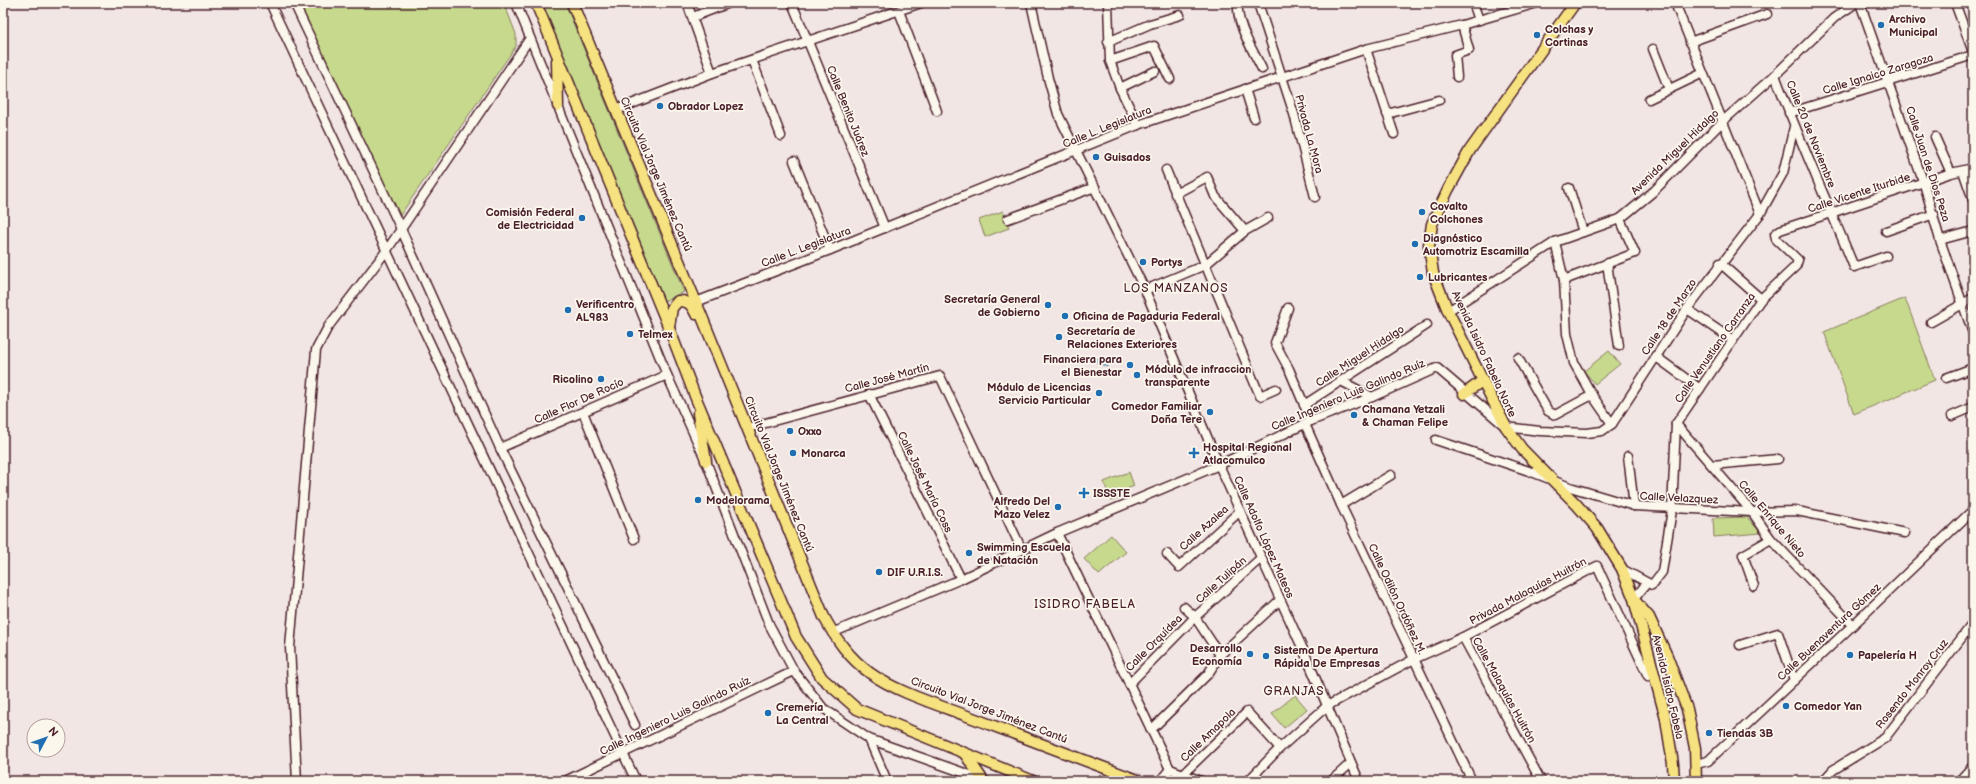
<svg xmlns="http://www.w3.org/2000/svg" width="1976" height="784" font-family="'Balsamiq Sans',sans-serif">
<style>
.green{fill:#c6d98d;stroke:#887c5c}
.water{fill:#88c0e6;stroke:#6f809b}
.lines{fill:none;stroke-linecap:round;stroke-linejoin:round}
.minor-casing{stroke:#4a1f2b;stroke-width:11}
.major-casing{stroke:#4a1f2b;stroke-width:13}
.minor{stroke:#fbf7ec;stroke-width:8}
.major{stroke:#f6e281;stroke-width:10}
.poi-dot{fill:#1f6fb2;stroke:#fbf7ec;stroke-width:1.5}
.labels{text-anchor:middle;dominant-baseline:central;stroke-width:3.5;stroke-linejoin:round;paint-order:stroke}
.poi-label{font-size:11px;font-weight:bold;fill:#4a1f2b;stroke:#fbf7ec;text-anchor:start}
.street-label{font-size:11px;fill:#4a1f2b;stroke:#fbf7ec}
.neighbourhood-label{font-size:12px;letter-spacing:1px;fill:#4a1f2b;stroke:#fbf7ec}
</style>
<rect width="100%" height="100%" fill="#f2e6e4"/>
<filter id="ink" filterUnits="userSpaceOnUse"><feTurbulence type="fractalNoise" baseFrequency=".025" numOctaves="2"/><feDisplacementMap in="SourceGraphic" scale="8" xChannelSelector="R" yChannelSelector="G"/><feConvolveMatrix kernelMatrix="1 2 1 2 8 2 1 2 1" color-interpolation-filters="sRGB"/></filter>
<g filter="url(#ink)">
<g class="green">
<polygon points="297,3 504,3 516,34 516,46 399,217"/>
<polygon points="542,3 565,3 684,292 664,301"/>
<polygon points="1003,211 1009,228 985,237 979,220"/>
<polygon points="1905,298 1935,380 1854,414 1824,332"/>
<polygon points="1609,351 1620,364 1595,384 1584,371"/>
<polygon points="1129,472 1134,486 1122,491 1125,496 1111,501 1104,482"/>
<polygon points="1747,517 1761,533 1714,537 1713,518"/>
<polygon points="1111,535 1126,552 1099,575 1084,559"/>
<polygon points="1295,695 1307,709 1284,728 1272,714"/>
</g>
<polygon class="water" points="1097,358 1109,363 1107,367 1096,362"/>
<g class="lines">
<g class="minor-casing">
<g id="minor">
<polyline points="270,3 636,781"/>
<polyline points="294,3 401,229 500,448 635,725"/>
<polyline points="516,3 667,375 706,461 769,624 794,671 823,708 869,739 984,780"/>
<polyline points="687,3 712,73"/>
<polyline points="792,3 885,228"/>
<polyline points="1031,3 1048,78 1058,114 1145,290 1219,465 1306,656 1359,781"/>
<polyline points="1108,3 1110,61 1120,88 1138,125"/>
<path d="M1238,3C1236,25 1253,50 1262,69"/>
<polyline points="1258,3 1294,114 1315,197"/>
<polyline points="1473,3 1479,20"/>
<polyline points="1675,3 1760,214"/>
<polyline points="1860,3 1924,184 1940,240 1973,333"/>
<polyline points="1955,3 1973,52"/>
<polyline points="899,11 937,111"/>
<polyline points="693,17 729,3"/>
<polyline points="1108,42 1150,24 1180,15"/>
<polyline points="1690,42 1767,14"/>
<polyline points="1366,49 1394,134"/>
<polyline points="1653,49 1669,89"/>
<polyline points="752,60 781,136"/>
<polyline points="1110,61 1154,46 1170,79"/>
<path d="M1775,75C1799,140 1828,203 1854,267L1886,256"/>
<polyline points="1457,77 1455,55 1469,50 1462,25"/>
<polyline points="1120,88 1155,71"/>
<polyline points="1245,89 1254,118"/>
<polyline points="1649,99 1703,73"/>
<polyline points="616,110 712,73 921,3"/>
<polyline points="1789,113 1973,55"/>
<polyline points="1387,114 1439,100"/>
<polyline points="1935,137 1951,173"/>
<polyline points="794,161 830,250"/>
<polyline points="1166,170 1260,396 1276,389"/>
<polyline points="1963,171 1973,200"/>
<polyline points="1569,188 1583,232"/>
<polyline points="1175,194 1207,177 1215,196 1245,231"/>
<polyline points="1008,219 1095,187"/>
<polyline points="1886,231 1934,214"/>
<polyline points="1940,240 1973,231"/>
<polyline points="1555,242 1564,280 1567,334 1574,363 1592,395 1612,424"/>
<polyline points="1607,263 1619,346"/>
<polyline points="1720,263 1761,299"/>
<polyline points="1564,280 1635,253 1620,219"/>
<polyline points="1145,290 1205,265 1245,231 1268,218"/>
<polyline points="696,302 830,250 1138,125 1366,49 1462,25 1537,3"/>
<polyline points="1288,308 1275,343 1289,369 1311,421"/>
<polyline points="1687,309 1733,340"/>
<polyline points="1448,311 1555,242 1620,219 1654,191 1723,121 1775,75 1834,18 1856,3"/>
<polyline points="1931,322 1973,298"/>
<polyline points="1655,356 1700,389"/>
<polyline points="1518,358 1548,411 1555,415 1592,395"/>
<polyline points="1946,378 1973,368"/>
<polyline points="1341,381 1372,397"/>
<polyline points="869,394 961,579"/>
<polyline points="1304,405 1427,325"/>
<polyline points="583,412 634,539"/>
<polyline points="1952,416 1973,407"/>
<polyline points="1305,424 1341,505 1472,781"/>
<polyline points="1676,424 1761,299 1796,266 1798,260 1776,239 1775,234 1780,230 1951,173 1973,168"/>
<polyline points="1676,424 1752,512 1771,539 1853,625"/>
<polyline points="747,428 940,376 1022,550"/>
<polyline points="1436,440 1529,471 1570,487 1634,506 1752,512 1797,511 1905,533"/>
<polyline points="500,448 667,375"/>
<polyline points="1628,456 1634,506"/>
<polyline points="1712,465 1778,459"/>
<polyline points="1341,505 1391,475"/>
<polyline points="1057,533 1170,769"/>
<polyline points="1167,554 1179,567 1240,511"/>
<polyline points="1622,569 1652,585 1662,572 1672,510 1676,424"/>
<polyline points="1754,586 1743,555 1771,539"/>
<polyline points="1634,599 1647,583"/>
<polyline points="1184,607 1195,617 1220,655"/>
<polyline points="832,633 961,579 1057,533 1219,465 1311,421 1372,397 1437,368 1506,427 1540,431 1587,433 1602,431 1612,424 1687,309 1760,214 1783,173 1794,127"/>
<polyline points="1463,637 1541,781"/>
<polyline points="1740,645 1778,633 1794,680"/>
<polyline points="1129,684 1195,617 1261,558"/>
<polyline points="1151,730 1208,674 1220,655 1280,600"/>
<polyline points="869,739 887,781"/>
<polyline points="1696,764 1708,761 1853,625 1973,510"/>
<polyline points="1170,769 1201,781"/>
<polyline points="1183,774 1247,712 1280,748"/>
<polyline points="297,781 290,647 316,350 328,327 387,250 530,38"/>
<polyline points="565,781 794,671"/>
<polyline points="1160,781 1170,769"/>
<polyline points="1248,781 1280,748 1327,706 1414,659 1463,637 1597,566 1648,676 1653,673"/>
<polyline points="1331,781 1351,763"/>
<polyline points="1823,781 1833,770 1885,738 1973,623"/>
<polyline points="1959,781 1973,766"/>
</g>
</g>
<g class="major-casing">
<g id="major">
<polyline points="536,3 669,328 695,396 796,637 822,678 857,709 1033,781"/>
<path d="M572,3L696,302L824,617C836,639 849,658 870,673C896,692 939,705 970,717C1026,738 1083,760 1140,781"/>
<polyline points="1575,3 1470,150 1448,190 1432,224 1429,245 1433,273 1448,311 1506,427 1522,449 1577,505 1597,528 1622,569 1634,599 1666,719 1673,764 1674,781"/>
<polyline points="557,61 558,106"/>
<path d="M669,327L672,308L678,301C689,300 692,306 696,314"/>
<polyline points="1464,394 1482,381"/>
<polyline points="698,414 706,461"/>
<polyline points="1636,602 1649,617 1667,656 1687,709 1695,748 1696,781"/>
<polyline points="965,754 982,779"/>
</g>
</g>
<use href="#minor" class="minor"/>
<use href="#major" class="major"/>
</g>
</g>
<g class="poi-dot">
<circle cx="1881" cy="25" r="4"/>
<circle cx="1537" cy="35" r="4"/>
<circle cx="660" cy="106" r="4"/>
<circle cx="1096" cy="157" r="4"/>
<circle cx="1422" cy="212" r="4"/>
<circle cx="582" cy="218" r="4"/>
<circle cx="1415" cy="244" r="4"/>
<circle cx="1143" cy="262" r="4"/>
<circle cx="1420" cy="277" r="4"/>
<circle cx="1048" cy="305" r="4"/>
<circle cx="568" cy="310" r="4"/>
<circle cx="1065" cy="316" r="4"/>
<circle cx="630" cy="334" r="4"/>
<circle cx="1059" cy="337" r="4"/>
<circle cx="1130" cy="365" r="4"/>
<circle cx="1137" cy="375" r="4"/>
<circle cx="601" cy="379" r="4"/>
<circle cx="1099" cy="393" r="4"/>
<circle cx="1210" cy="412" r="4"/>
<circle cx="1354" cy="415" r="4"/>
<circle cx="790" cy="431" r="4"/>
<circle cx="793" cy="453" r="4"/>
<path d="M1192 447h4v4h4v4h-4v4h-4v-4h-4v-4h4z"/>
<path d="M1082 487h4v4h4v4h-4v4h-4v-4h-4v-4h4z"/>
<circle cx="698" cy="500" r="4"/>
<circle cx="1058" cy="507" r="4"/>
<circle cx="969" cy="553" r="4"/>
<circle cx="879" cy="572" r="4"/>
<circle cx="1250" cy="654" r="4"/>
<circle cx="1850" cy="655" r="4"/>
<circle cx="1266" cy="656" r="4"/>
<circle cx="1786" cy="706" r="4"/>
<circle cx="768" cy="713" r="4"/>
<circle cx="1709" cy="733" r="4"/>
</g>
<g class="labels">
<g class="poi-label">
<text x="1889" y="19">Archivo<tspan x="1889" dy="13">Municipal</tspan></text>
<text x="1545" y="29">Colchas y<tspan x="1545" dy="13">Cortinas</tspan></text>
<text x="668" y="106">Obrador Lopez</text>
<text x="1104" y="157">Guisados</text>
<text x="1430" y="206">Covalto<tspan x="1430" dy="13">Colchones</tspan></text>
<text x="574" y="212" text-anchor="end">Comisión Federal<tspan x="574" dy="13">de Electricidad</tspan></text>
<text x="1423" y="238">Diagnóstico<tspan x="1423" dy="13">Automotriz Escamilla</tspan></text>
<text x="1151" y="262">Portys</text>
<text x="1428" y="277">Lubricantes</text>
<text x="1040" y="299" text-anchor="end">Secretaría General<tspan x="1040" dy="13">de Gobierno</tspan></text>
<text x="576" y="304">Verificentro<tspan x="576" dy="13">AL983</tspan></text>
<text x="1073" y="316">Oficina de Pagaduria Federal</text>
<text x="1067" y="331">Secretaría de<tspan x="1067" dy="13">Relaciones Exteriores</tspan></text>
<text x="638" y="334">Telmex</text>
<text x="1122" y="359" text-anchor="end">Financiera para<tspan x="1122" dy="13">el Bienestar</tspan></text>
<text x="1145" y="369">Módulo de infraccion<tspan x="1145" dy="13">transparente</tspan></text>
<text x="593" y="379" text-anchor="end">Ricolino</text>
<text x="1091" y="387" text-anchor="end">Módulo de Licencias<tspan x="1091" dy="13">Servicio Particular</tspan></text>
<text x="1202" y="406" text-anchor="end">Comedor Familiar<tspan x="1202" dy="13">Doña Tere</tspan></text>
<text x="1362" y="409">Chamana Yetzali<tspan x="1362" dy="13">&amp; Chaman Felipe</tspan></text>
<text x="798" y="431">Oxxo</text>
<text x="1203" y="447">Hospital Regional<tspan x="1203" dy="13">Atlacomulco</tspan></text>
<text x="801" y="453">Monarca</text>
<text x="1093" y="493">ISSSTE</text>
<text x="706" y="500">Modelorama</text>
<text x="1050" y="501" text-anchor="end">Alfredo Del<tspan x="1050" dy="13">Mazo Velez</tspan></text>
<text x="977" y="547">Swimming Escuela<tspan x="977" dy="13">de Natación</tspan></text>
<text x="887" y="572">DIF U.R.I.S.</text>
<text x="1242" y="648" text-anchor="end">Desarrollo<tspan x="1242" dy="13">Economía</tspan></text>
<text x="1274" y="650">Sistema De Apertura<tspan x="1274" dy="13">Rápida De Empresas</tspan></text>
<text x="1858" y="655">Papelería H</text>
<text x="1794" y="706">Comedor Yan</text>
<text x="776" y="707">Cremería<tspan x="776" dy="13">La Central</tspan></text>
<text x="1717" y="733">Tiendas 3B</text>
</g>
<g class="street-label">
<text transform="translate(1878 74) rotate(-17)">Calle Ignaico Zaragoza</text>
<text transform="translate(848 111) rotate(68)">Calle Benito Juárez</text>
<text transform="translate(1107 127) rotate(-22)">Calle L. Legislatura</text>
<text transform="translate(1309 134) rotate(75)">Privada La Mora</text>
<text transform="translate(1811 134) rotate(68)">Calle 20 de Noviembre</text>
<text transform="translate(1675 152) rotate(-44)">Avenida Miguel Hidalgo</text>
<text transform="translate(1928 164) rotate(72)">Calle Juan de Dios Peza</text>
<text transform="translate(656 174) rotate(67)">Circuito Vial Jorge Jiménez Cantú</text>
<text transform="translate(1859 193) rotate(-18)">Calle Vicente Iturbide</text>
<text transform="translate(806 247) rotate(-21)">Calle L. Legislatura</text>
<text transform="translate(1669 317) rotate(-56)">Calle 18 de Marzo</text>
<text transform="translate(1715 348) rotate(-55)">Calle Venustiano Carranza</text>
<text transform="translate(1484 354) rotate(65)">Avenida Isidro Fabela Norte</text>
<text transform="translate(1360 356) rotate(-33)">Calle Miguel Hidalgo</text>
<text transform="translate(887 378) rotate(-15)">Calle José Martín</text>
<text transform="translate(1348 395) rotate(-23)">Calle Ingeniero Luis Galindo Ruíz</text>
<text transform="translate(579 401) rotate(-24)">Calle Flor De Rocío</text>
<text transform="translate(779 474) rotate(68)">Circuito Vial Jorge Jiménez Cantú</text>
<text transform="translate(925 482) rotate(64)">Calle José María Coss</text>
<text transform="translate(1679 498) rotate(3)">Calle Velazquez</text>
<text transform="translate(1772 519) rotate(50)">Calle Enrique Nieto</text>
<text transform="translate(1204 528) rotate(-42)">Calle Azalea</text>
<text transform="translate(1264 537) rotate(66)">Calle Adolfo López Mateos</text>
<text transform="translate(1221 580) rotate(-42)">Calle Tulipán</text>
<text transform="translate(1528 591) rotate(-28)">Privada Malaquías Huitrón</text>
<text transform="translate(1397 599) rotate(65)">Calle Odilón Ordóñez M.</text>
<text transform="translate(1829 632) rotate(-43)">Calle Buenaventura Gómez</text>
<text transform="translate(1154 643) rotate(-45)">Calle Orquídea</text>
<text transform="translate(1912 684) rotate(-52)">Rosendo Monroy Cruz</text>
<text transform="translate(1668 687) rotate(77)">Avenida Isidro Fabela</text>
<text transform="translate(1504 690) rotate(61)">Calle Malaquías Huitrón</text>
<text transform="translate(989 710) rotate(21)">Circuito Vial Jorge Jiménez Cantú</text>
<text transform="translate(675 716) rotate(-26)">Calle Ingeniero Luis Galindo Ruíz</text>
<text transform="translate(1208 735) rotate(-44)">Calle Amapola</text>
</g>
<g class="neighbourhood-label">
<text x="1176" y="288">LOS MANZANOS</text>
<text x="1085" y="604">ISIDRO FABELA</text>
<text x="1294" y="691">GRANJAS</text>
</g>
</g>
<rect width="1976" height="784" fill="none" stroke="#fbf7ec" stroke-width="16"/>
<rect x="8" y="8" width="1960" height="768" fill="none" stroke="#4a1f2b" stroke-width="1.5" filter="url(#ink)"/>
<g transform="translate(46 738) rotate(49)"><circle r="19" fill="#fbf7ec" stroke="#b4a19f"/>
<path d="M0-3L7 15L0 10L-7 15Z" fill="#1f6fb2"/>
<text y="-6" font-size="11" font-weight="bold" text-anchor="middle" fill="#4a1f2b">N</text>
</g>
</svg>
